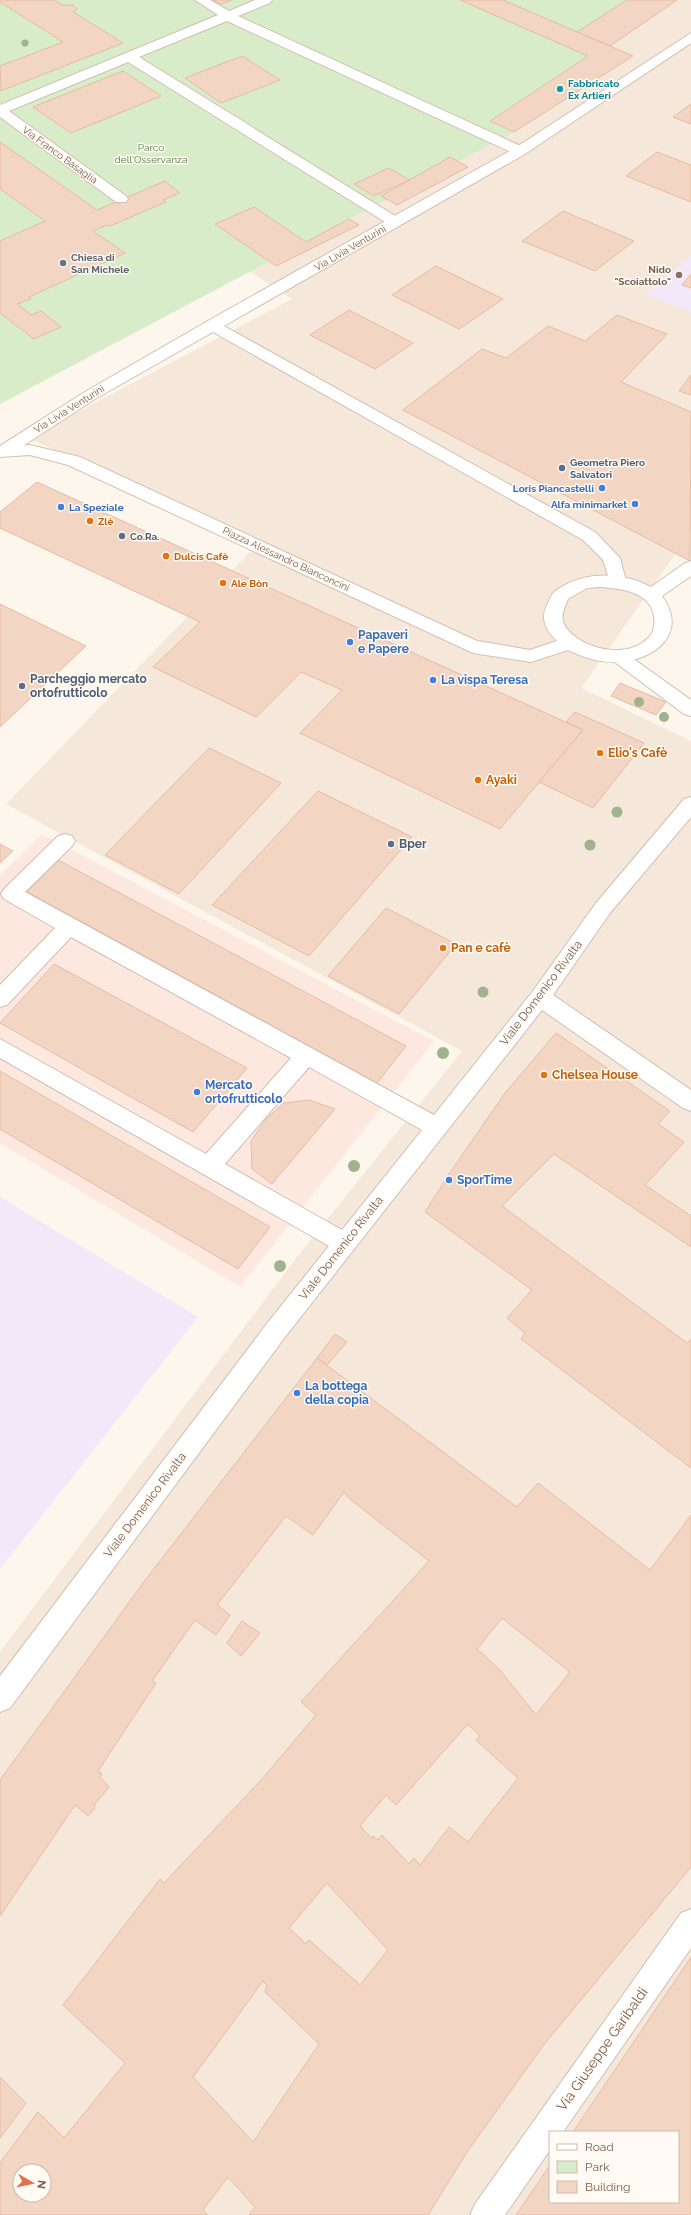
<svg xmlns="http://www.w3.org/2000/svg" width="691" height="2215" font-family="Raleway,sans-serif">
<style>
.residential{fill:#f5e8da;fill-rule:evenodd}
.commercial{fill:#fde8e0}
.education{fill:#f3e8fa}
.green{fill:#d8ecc9}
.building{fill:#f3d5c3;stroke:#e6bba3;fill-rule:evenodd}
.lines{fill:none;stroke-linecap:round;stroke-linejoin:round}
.lane-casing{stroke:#d1beb0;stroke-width:2}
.street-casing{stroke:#d1beb0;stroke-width:2}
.secondary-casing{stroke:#d6c0b0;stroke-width:2}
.lane{fill:#fff;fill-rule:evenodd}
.street{fill:#fff;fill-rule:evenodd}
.secondary{fill:#fff;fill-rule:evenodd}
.tree{fill:#a0b28e}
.culture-dot{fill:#0f9aa8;stroke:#fffaf3;stroke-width:1.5}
.worship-dot{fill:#6b7280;stroke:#fffaf3;stroke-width:1.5}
.education-dot{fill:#8d6e63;stroke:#fffaf3;stroke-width:1.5}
.service-dot{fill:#5c6f8a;stroke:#fffaf3;stroke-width:1.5}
.shop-dot{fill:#3f7fe0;stroke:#fffaf3;stroke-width:1.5}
.food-dot{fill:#e8710a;stroke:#fffaf3;stroke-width:1.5}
.labels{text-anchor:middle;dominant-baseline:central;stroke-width:3;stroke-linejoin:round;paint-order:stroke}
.far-culture-label{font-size:10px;font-weight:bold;fill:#0d838f;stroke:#fffaf3;text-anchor:start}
.far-park-label{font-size:10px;fill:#537a41;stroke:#fffaf3}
.far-street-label{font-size:10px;fill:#7a5c4d;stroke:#fffaf3}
.far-worship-label{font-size:10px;font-weight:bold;fill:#5b616d;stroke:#fffaf3;text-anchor:start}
.far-education-label{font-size:10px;font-weight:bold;fill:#785e54;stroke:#fffaf3;text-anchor:end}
.far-service-label{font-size:10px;font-weight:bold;fill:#4e5e75;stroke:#fffaf3;text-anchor:start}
.far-shop-label{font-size:10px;font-weight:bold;fill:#366cbe;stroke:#fffaf3;text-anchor:end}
.far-food-label{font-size:10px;font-weight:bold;fill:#c56008;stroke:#fffaf3;text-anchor:start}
.shop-label{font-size:12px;font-weight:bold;fill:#366cbe;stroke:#fffaf3;text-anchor:start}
.service-label{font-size:12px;font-weight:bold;fill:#4e5e75;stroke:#fffaf3;text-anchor:start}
.food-label{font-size:12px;font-weight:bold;fill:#c56008;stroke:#fffaf3;text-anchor:start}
.street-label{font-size:12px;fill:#7a5c4d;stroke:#fffaf3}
.near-street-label{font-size:14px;fill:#7a5c4d;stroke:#fffaf3}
</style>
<rect width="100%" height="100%" fill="#fdf6ec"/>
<path class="residential" d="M0,0H691V532L581,688L691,741V2215H0V1652L297,1257L462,1051L6,804L259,543L28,438L292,299L0,109ZM550,2132H678V2202H550ZM20,2171H44V2195H20Z"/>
<polygon class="commercial" points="42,834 434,1041 240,1287 0,1143 0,875"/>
<g class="education">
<polygon points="691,256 691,312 644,294"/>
<polygon points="0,1197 198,1317 0,1569"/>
</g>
<polygon class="green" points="0,0 677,0 611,46 633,56 514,132 0,404"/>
<g class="building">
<polygon points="0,0 54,0 62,5 73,5 77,9 73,12 123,43 1,91 0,66 63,42 0,2"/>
<polygon points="213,0 232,0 221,4"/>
<polygon points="460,0 503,0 633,56 514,132 490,121 588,56"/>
<polygon points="627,0 677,0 610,46 577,32"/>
<polygon points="242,56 280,80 221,103 185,78"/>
<polygon points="123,71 161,96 71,133 33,107"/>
<polygon points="691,104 691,124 673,117"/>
<polygon points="0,142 97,210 165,181 180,193 163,200 166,202 110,226 107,225 93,231 125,253 29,297 31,299 17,304 32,315 41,311 61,327 34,339 0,313 0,241 45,221 0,189"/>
<polygon points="657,152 691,165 691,202 626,176"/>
<polygon points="450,157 468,167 397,205 381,196"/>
<polygon points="389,168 409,180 374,196 354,184"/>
<polygon points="254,207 306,242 349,219 359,225 276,266 215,224"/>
<polygon points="563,211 634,241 595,271 522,241"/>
<polygon points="436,266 503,299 459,329 392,295"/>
<polygon points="691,274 691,288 682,285"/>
<polygon points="349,310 413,343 375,369 310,335"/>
<polygon points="617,315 667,334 621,382 691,412 690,561 403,410 482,349 506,358 548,326 585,341"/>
<polygon points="691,375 691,395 679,391"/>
<polygon points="37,482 237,573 583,730 500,829 300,733 342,690 301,672 256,717 153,667 200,622 0,528 0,512"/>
<polygon points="0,604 86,646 0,727"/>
<polygon points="620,683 666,702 656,715 611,696"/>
<polygon points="575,712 644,743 593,808 539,782 583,730 566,722"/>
<polygon points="209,748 281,783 179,894 105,855"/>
<polygon points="318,791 412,837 309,956 212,905"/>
<polygon points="0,844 13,851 0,863"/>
<polygon points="58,860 406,1046 377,1083 27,892"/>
<polygon points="386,908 456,944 399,1014 328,976"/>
<polygon points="54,964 247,1068 193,1132 0,1023"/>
<polygon points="556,1033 670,1111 658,1124 684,1142 645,1185 691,1216 691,1247 554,1154 502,1206 687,1343 691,1339 691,1468 521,1339 525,1333 507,1318 532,1290 425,1212 449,1174 505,1093"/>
<polygon points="0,1071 270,1227 238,1269 0,1129"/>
<polygon points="309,1100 335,1109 272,1184 252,1169 251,1141 266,1119 284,1103"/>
<polygon points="335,1334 347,1342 327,1365 317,1358"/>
<path d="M317,1358L517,1507L538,1483L650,1570L691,1515V1867L542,2047L467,2152L428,2215H249L255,2207L228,2177L203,2210L208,2215H0V2163L38,2112L64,2138L125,2063L63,2005L160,1879L164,1883L263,1778L316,1715L301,1702L429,1561L350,1499L344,1492L313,1535L286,1516L217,1605L230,1615L216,1635L195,1620L152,1681L156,1683L98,1771L102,1774L100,1777L109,1787L94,1805L95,1808L88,1816L75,1805L0,1916V1780L146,1579ZM502,1618L570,1672L536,1715L499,1669L477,1649ZM468,1724L480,1736L476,1740L518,1778L468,1842L449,1827L420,1865L414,1858L409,1864L382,1835L378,1840L373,1836L372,1839L360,1826L386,1795L396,1805ZM327,1883L388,1950L360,1985L309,1940L306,1944L289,1928ZM263,1981L267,1985L265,1992L319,2044L253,2142L193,2077ZM20,2171H44V2195H20Z"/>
<polygon points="242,1621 260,1633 241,1656 227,1643"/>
<polygon points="691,1957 691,2215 516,2215 550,2165 550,2202 678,2202 678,2132 573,2132"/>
<polygon points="0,2077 26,2103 0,2138"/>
</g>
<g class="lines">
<g class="lane-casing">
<polygon id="lane" points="195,0 210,0 229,11 255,0 272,0 270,3 238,16 525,148 527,151 525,154 515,154 227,21 139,57 400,219 402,222 400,225 390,225 128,62 9,111 126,196 128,199 126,202 116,202 0,117 0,105 218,15"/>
</g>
<g class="street-casing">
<g id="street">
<polygon points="691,33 691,43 525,154 224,326 595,532 620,558 626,581 623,585 617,587 611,585 603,560 583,540 213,332 95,399 9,455 0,455 0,446 83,393 206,322 515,148"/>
<polygon points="618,650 624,652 691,700 691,716 684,714 612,660 609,656 612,652"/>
<path d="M691,797V817L610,913L553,995L691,1090V1111L683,1108L542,1010L285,1337L10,1708L0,1712V1676L269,1321L329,1246L0,1058V1039L206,1154L291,1058L71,937L7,1005L0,1007V985L55,928L4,899L1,894L4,889L58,836L65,834L72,836L75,841L72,846L25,892L434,1115L533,991L596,903L684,799ZM309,1067L422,1130L342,1230L225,1164Z"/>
<polygon points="691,1909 691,1948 563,2132 550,2132 550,2150 505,2215 470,2215 475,2204 681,1913"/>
</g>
</g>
<g class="secondary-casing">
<path id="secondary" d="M30,445L80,457L477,641L530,650L557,641C546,630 540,620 547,605C549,601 551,595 554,592C557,589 562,587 565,585C591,571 625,573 651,587L685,563L691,561V576L662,596C689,633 655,660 619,662C601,663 584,658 568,650L531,662L473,653L68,465L30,455L0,457V447ZM598,587C619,588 651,591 654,617C655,624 654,632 649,637C630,658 592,651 573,635C559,623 561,615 568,599L587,588Z"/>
</g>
<use href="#lane" class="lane"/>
<use href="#street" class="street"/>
<use href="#secondary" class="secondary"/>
</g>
<g class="tree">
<circle cx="25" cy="43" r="3.5"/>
<circle cx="639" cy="702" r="5"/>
<circle cx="664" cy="717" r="5"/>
<circle cx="617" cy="812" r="5.5"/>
<circle cx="590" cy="845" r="5.5"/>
<circle cx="483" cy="992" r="5.5"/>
<circle cx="443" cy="1053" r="6"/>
<circle cx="354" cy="1166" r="6"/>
<circle cx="280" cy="1266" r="6"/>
</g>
<circle class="culture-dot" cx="560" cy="89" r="4"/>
<circle class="worship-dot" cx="63" cy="263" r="4"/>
<circle class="education-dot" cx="679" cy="275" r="4"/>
<g class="service-dot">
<circle cx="562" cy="468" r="4"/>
<circle cx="122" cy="536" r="4"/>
<circle cx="22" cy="686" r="4"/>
<circle cx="391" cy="844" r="4"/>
</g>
<g class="shop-dot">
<circle cx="602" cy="488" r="4"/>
<circle cx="635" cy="504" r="4"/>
<circle cx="61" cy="507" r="4"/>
<circle cx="350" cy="642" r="4"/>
<circle cx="433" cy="680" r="4"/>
<circle cx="197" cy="1092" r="4"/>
<circle cx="449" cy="1180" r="4"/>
<circle cx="297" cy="1393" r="4"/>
</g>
<g class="food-dot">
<circle cx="90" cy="521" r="4"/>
<circle cx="166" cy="556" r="4"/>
<circle cx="223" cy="583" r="4"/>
<circle cx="600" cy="753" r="4"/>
<circle cx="478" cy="780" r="4"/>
<circle cx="443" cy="948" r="4"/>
<circle cx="544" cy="1075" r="4"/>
</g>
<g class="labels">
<g class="far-culture-label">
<text x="568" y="83">Fabbricato<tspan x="568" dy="12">Ex Artieri</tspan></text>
</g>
<g class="far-park-label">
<text x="151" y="147">Parco<tspan x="151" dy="12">dell'Osservanza</tspan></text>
</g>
<g class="far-street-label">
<text transform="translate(60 155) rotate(36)">Via Franco Basaglia</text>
<text transform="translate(350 248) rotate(-30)">Via Livia Venturini</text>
<text transform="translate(69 409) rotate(-32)">Via Livia Venturini</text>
<text transform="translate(286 559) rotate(25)">Piazza Alessandro Bianconcini</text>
</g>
<g class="far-worship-label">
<text x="71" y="257">Chiesa di<tspan x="71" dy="12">San Michele</tspan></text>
</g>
<g class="far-education-label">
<text x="671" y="269">Nido<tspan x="671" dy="12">"Scoiattolo"</tspan></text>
</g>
<g class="far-service-label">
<text x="570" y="462">Geometra Piero<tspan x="570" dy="12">Salvatori</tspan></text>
<text x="130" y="536">Co.Ra.</text>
</g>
<g class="far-shop-label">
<text x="594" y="488">Loris Piancastelli</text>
<text x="627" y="504">Alfa minimarket</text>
<text x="69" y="507" text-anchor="start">La Speziale</text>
</g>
<g class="far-food-label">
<text x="98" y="521">Zlè</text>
<text x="174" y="556">Dulcis Cafè</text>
<text x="231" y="583">Ale Bòn</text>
</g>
<g class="shop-label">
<text x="358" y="635">Papaveri<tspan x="358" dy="14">e Papere</tspan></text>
<text x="441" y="680">La vispa Teresa</text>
<text x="205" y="1085">Mercato<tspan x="205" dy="14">ortofrutticolo</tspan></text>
<text x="457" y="1180">SporTime</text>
<text x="305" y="1386">La bottega<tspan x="305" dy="14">della copia</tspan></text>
</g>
<g class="service-label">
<text x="30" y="679">Parcheggio mercato<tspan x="30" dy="14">ortofrutticolo</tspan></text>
<text x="399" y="844">Bper</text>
</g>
<g class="food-label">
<text x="608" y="753">Elio's Cafè</text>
<text x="486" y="780">Ayaki</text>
<text x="451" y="948">Pan e cafè</text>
<text x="552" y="1075">Chelsea House</text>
</g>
<g class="street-label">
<text transform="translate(541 993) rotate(-53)">Viale Domenico Rivalta</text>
<text transform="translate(341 1248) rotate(-52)">Viale Domenico Rivalta</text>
<text transform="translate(145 1505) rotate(-53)">Viale Domenico Rivalta</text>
</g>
<g class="near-street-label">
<text transform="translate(602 2049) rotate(-55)">Via Giuseppe Garibaldi</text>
</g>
</g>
<rect x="549" y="2131" width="130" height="72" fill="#fffaf3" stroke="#cabbb1"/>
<rect x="557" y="2144" width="20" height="6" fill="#ffffff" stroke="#cabbb1"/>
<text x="585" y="2151" font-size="12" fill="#7a5c4d">Road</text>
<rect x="557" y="2161" width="20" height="12" fill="#d8ecc9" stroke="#cabbb1"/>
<text x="585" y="2171" font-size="12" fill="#7a5c4d">Park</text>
<rect x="557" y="2181" width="20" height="12" fill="#f3d5c3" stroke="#cabbb1"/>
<text x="585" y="2191" font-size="12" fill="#7a5c4d">Building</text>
<g transform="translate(32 2183) rotate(99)"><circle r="19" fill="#fffaf3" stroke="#cabbb1"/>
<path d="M0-3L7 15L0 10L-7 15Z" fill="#e76f51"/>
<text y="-6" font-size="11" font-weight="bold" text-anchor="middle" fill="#7a5c4d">N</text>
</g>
</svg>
